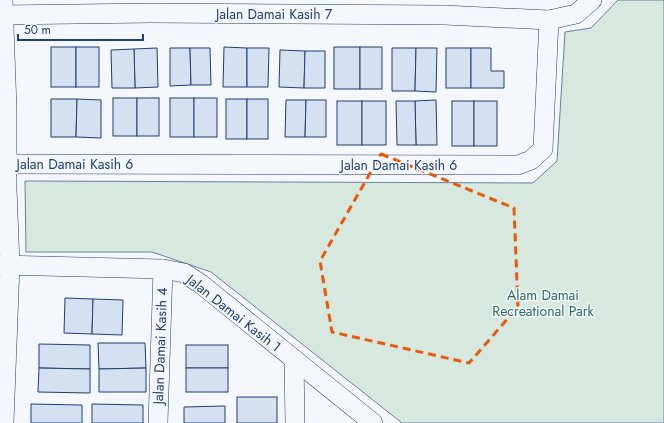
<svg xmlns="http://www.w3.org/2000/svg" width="664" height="423" font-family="Jost,sans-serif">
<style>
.green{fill:#d7e8df;stroke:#687fa3}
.building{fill:#d5e0f0;stroke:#1d3f73}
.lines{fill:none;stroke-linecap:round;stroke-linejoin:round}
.minor-casing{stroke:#1d3f73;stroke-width:20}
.minor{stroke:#f4f7fb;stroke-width:19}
.marked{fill:none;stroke:#e8590c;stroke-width:3;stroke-dasharray:8 5;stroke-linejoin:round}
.labels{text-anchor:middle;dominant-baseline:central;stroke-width:3;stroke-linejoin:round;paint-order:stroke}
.street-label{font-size:14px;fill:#1d3f73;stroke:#f4f7fb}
.park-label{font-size:14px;fill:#2c6c60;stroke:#f4f7fb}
</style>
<rect width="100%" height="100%" fill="#f4f7fb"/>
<polygon class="green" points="618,0 664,0 664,423 402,423 211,272 152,252 26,252 25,181 533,183 557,161 565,32 591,28"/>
<g class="building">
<rect x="51" y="47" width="25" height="40"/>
<rect x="76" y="47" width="23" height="40"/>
<polygon points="224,47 247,48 247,87 223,87"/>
<rect x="334" y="47" width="26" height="42"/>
<rect x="360" y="47" width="22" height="42"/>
<polygon points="157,48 158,87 135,88 134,49"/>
<polygon points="170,48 190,48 191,85 170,86"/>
<polygon points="190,48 210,48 211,85 191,85"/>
<polygon points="247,48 269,48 268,87 247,87"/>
<polygon points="392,48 416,48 415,91 392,91"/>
<polygon points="416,48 437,48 436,92 415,91"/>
<rect x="446" y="48" width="25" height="40"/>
<polygon points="471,48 491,48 491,71 504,71 504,88 471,88"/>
<polygon points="134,49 135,88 112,88 111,50"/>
<polygon points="280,50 305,51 304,88 279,87"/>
<polygon points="305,51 325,51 325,88 304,88"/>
<rect x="113" y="98" width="24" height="38"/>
<rect x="137" y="98" width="22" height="38"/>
<rect x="170" y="98" width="24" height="39"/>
<rect x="194" y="98" width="23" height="39"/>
<polygon points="51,99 77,99 76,137 51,137"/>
<polygon points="77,99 101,100 101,138 76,137"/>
<rect x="226" y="99" width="21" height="40"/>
<rect x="247" y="99" width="21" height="40"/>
<polygon points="286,100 306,100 305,137 285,137"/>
<polygon points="306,100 326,100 326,137 305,137"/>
<polygon points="436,100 437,145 416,145 415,101"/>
<rect x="337" y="101" width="25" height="44"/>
<rect x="362" y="101" width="24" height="44"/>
<polygon points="396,101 415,101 416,145 397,145"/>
<rect x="452" y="101" width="22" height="45"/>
<rect x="474" y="101" width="23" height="45"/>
<polygon points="65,298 93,299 92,334 64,333"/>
<polygon points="93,299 123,300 122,335 92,334"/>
<polygon points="98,343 145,343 146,368 99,369"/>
<polygon points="39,344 90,345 90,369 39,368"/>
<rect x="186" y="345" width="42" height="23"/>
<polygon points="39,368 90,369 90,393 38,392"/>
<polygon points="146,368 146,392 99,392 99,369"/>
<rect x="186" y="368" width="42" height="24"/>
<rect x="237" y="397" width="40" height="26"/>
<polygon points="31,404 82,405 82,423 31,423"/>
<polygon points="92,404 143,405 143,423 92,423"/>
<polygon points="225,406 225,423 184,423 184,407"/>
</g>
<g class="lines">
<g class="minor-casing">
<g id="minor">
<polyline points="3,0 7,108 7,189 10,265 4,423"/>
<polyline points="0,15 152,13 444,15 549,20 576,14 592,0"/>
<polyline points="0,164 518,165 531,160 543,149 549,20"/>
<polyline points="0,265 163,269 184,273 201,284 373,423"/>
<polyline points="294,360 295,423"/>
<polyline points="158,423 163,269"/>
</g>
</g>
<use href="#minor" class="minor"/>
</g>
<path class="marked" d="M381,154L514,208L518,307L469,363L332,332L320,261Z"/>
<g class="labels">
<g class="street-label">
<text x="274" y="14">Jalan Damai Kasih 7</text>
<text x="75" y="164">Jalan Damai Kasih 6</text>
<text x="399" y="165">Jalan Damai Kasih 6</text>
<text transform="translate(234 313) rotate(38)">Jalan Damai Kasih 1</text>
<text transform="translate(160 346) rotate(-88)">Jalan Damai Kasih 4</text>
</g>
<g class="park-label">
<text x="543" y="295">Alam Damai<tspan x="543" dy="16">Recreational Park</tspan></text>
</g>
</g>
<path d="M18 34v6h125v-6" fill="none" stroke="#1d3f73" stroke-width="2"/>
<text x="24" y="34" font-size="12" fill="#1d3f73" stroke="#f4f7fb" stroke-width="3" paint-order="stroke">50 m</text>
</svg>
